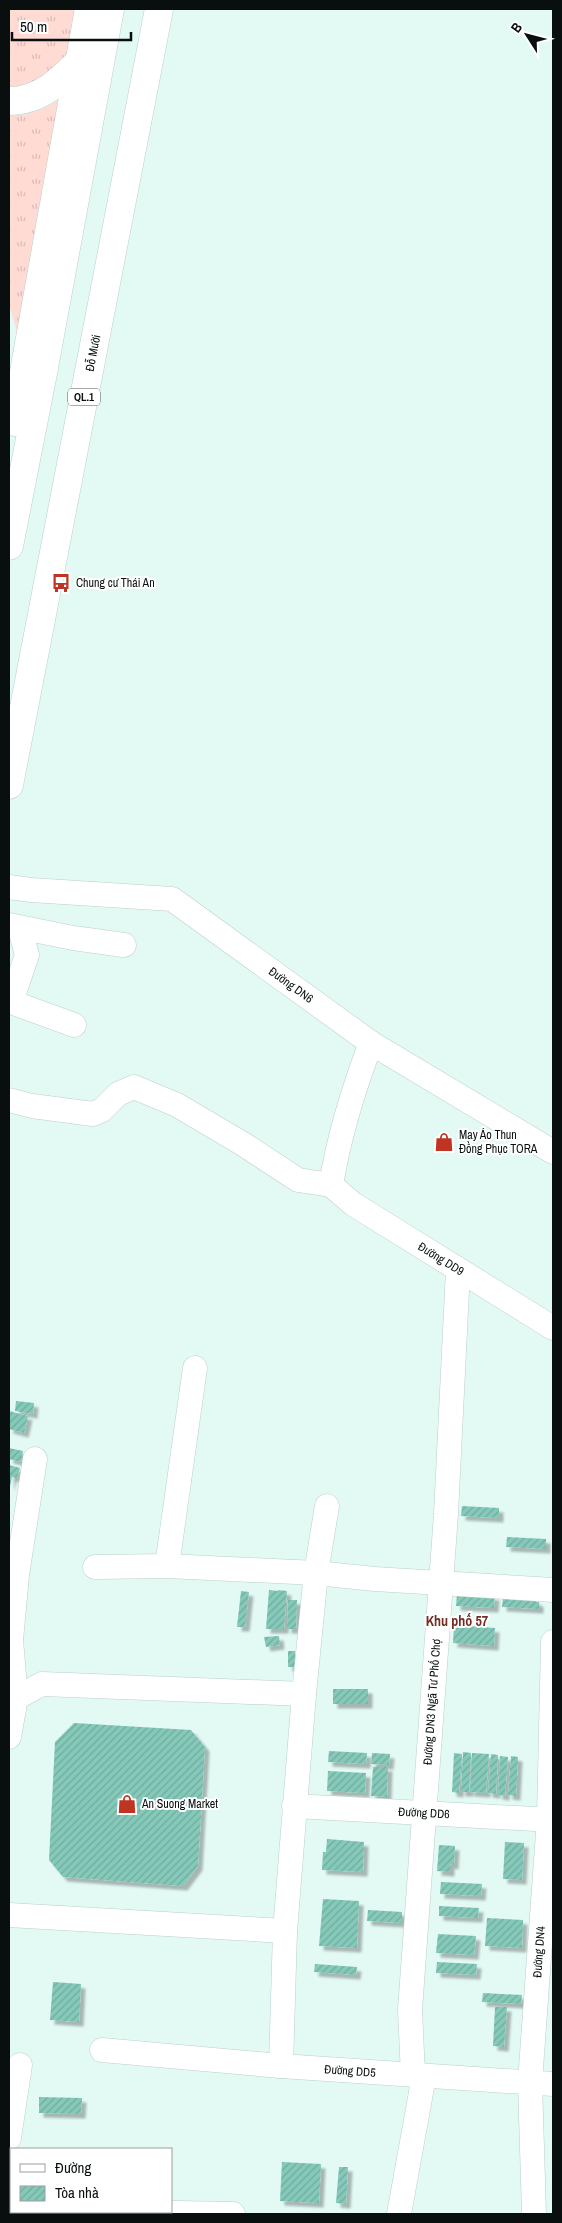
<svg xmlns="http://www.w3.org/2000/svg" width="562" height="2223" font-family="'Archivo Narrow',sans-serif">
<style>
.grass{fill:url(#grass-tufts)}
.building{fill:url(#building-hatch);filter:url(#shadow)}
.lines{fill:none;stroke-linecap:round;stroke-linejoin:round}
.minor-casing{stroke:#bbd0ca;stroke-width:25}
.highway-casing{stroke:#bbd0ca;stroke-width:29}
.minor{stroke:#fff;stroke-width:24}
.highway{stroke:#fff;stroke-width:28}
.labels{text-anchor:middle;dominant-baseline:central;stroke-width:4;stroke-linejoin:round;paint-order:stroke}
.shield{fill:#fff;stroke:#525756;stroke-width:1}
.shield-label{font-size:11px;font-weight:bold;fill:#080f0e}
.street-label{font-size:12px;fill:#080f0e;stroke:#fff}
.poi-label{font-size:12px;fill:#080f0e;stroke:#fff;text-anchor:start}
.neighbourhood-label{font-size:14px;font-weight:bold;fill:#722d24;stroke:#fff}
</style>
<defs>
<pattern id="grass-tufts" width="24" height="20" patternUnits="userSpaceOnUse" patternTransform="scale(1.25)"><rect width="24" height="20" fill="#ffdbd4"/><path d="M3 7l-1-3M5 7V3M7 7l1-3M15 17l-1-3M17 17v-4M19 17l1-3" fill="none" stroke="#d9bbb5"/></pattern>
<pattern id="building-hatch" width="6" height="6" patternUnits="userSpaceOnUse" patternTransform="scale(1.25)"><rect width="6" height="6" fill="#84c9b9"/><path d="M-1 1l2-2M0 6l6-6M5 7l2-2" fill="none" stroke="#70ab9e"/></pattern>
<filter id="shadow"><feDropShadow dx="4.5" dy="4.5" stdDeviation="1" flood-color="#0004"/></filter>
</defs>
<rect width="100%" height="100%" fill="#e3f9f3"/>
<g class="grass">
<path d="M9,9H84C77,29 71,61 52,74C40,83 22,87 9,92Z"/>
<path d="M66,96L20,342L9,304V115C31,117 48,107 66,96Z"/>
</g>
<g class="building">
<polygon points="16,1401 34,1403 33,1414 15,1411"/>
<polygon points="9,1411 28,1416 24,1433 9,1429"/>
<polygon points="9,1448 23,1451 21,1462 9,1459"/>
<polygon points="9,1465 20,1468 17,1478 12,1477 10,1487"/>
<polygon points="462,1506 499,1508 499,1518 461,1516"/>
<polygon points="507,1537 546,1539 546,1549 506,1547"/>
<polygon points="269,1590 278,1591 277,1616 278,1590 287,1591 284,1629 266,1629"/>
<polygon points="241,1591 249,1592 245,1627 237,1627"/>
<polygon points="457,1594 495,1596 494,1608 456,1606"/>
<polygon points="503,1598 536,1600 536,1602 539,1602 539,1609 502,1607"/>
<polygon points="288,1600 297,1600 296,1629 287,1629"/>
<polygon points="454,1625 495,1628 494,1646 453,1643"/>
<polygon points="279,1636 280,1645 266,1647 264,1637"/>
<rect x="288" y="1651" width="7" height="16"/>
<rect x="333" y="1689" width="35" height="15"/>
<polygon points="74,1723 191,1730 205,1747 198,1866 183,1886 63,1877 49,1860 55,1742"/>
<polygon points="329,1751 367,1753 366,1764 328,1762"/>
<polygon points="463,1752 471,1753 469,1792 461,1792"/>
<polygon points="372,1753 390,1754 389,1765 371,1764"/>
<polygon points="454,1753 462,1754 459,1793 452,1792"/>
<polygon points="472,1753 489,1754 486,1793 470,1792"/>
<polygon points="491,1754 498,1755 496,1794 488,1793"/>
<polygon points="500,1756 508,1757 505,1796 498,1795"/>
<polygon points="511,1756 518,1757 516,1796 508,1795"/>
<polygon points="373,1767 388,1767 387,1797 371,1796"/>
<polygon points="328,1771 366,1773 365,1793 327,1791"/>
<polygon points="327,1839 364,1842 363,1872 322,1870 323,1852 326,1852"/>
<polygon points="505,1842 524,1843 522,1880 503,1879"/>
<polygon points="439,1845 455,1846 454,1865 450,1864 450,1872 437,1871"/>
<polygon points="441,1882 482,1884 481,1896 440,1894"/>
<polygon points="323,1899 359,1901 357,1948 319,1946"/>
<polygon points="439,1906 479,1908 478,1918 439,1916"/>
<polygon points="368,1910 402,1912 402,1923 367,1921"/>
<polygon points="487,1918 523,1920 522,1948 485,1946"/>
<polygon points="438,1934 476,1936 474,1955 436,1953"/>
<polygon points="437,1962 477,1964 476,1975 436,1973"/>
<polygon points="315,1964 357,1967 356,1975 314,1972"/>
<polygon points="53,1982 81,1984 79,2022 50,2020"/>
<polygon points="483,1993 522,1995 521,2004 482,2002"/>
<polygon points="495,2007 507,2007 504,2047 493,2046"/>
<polygon points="39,2097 82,2098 81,2114 39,2113"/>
<polygon points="282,2162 321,2164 319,2203 280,2201"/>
<polygon points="339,2167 348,2167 346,2204 336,2203"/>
</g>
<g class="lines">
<g class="minor-casing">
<g id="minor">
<polyline points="9,887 31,890 172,899 371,1043 553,1152"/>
<polyline points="9,925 73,938 124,945"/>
<polyline points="9,1001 11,1002 27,955 20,929"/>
<polyline points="11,1002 74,1025"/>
<path d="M9,1100L32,1106L93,1114L102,1110L118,1094L134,1087L177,1105L243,1144L298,1180L331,1185C339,1136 353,1090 371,1043"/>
<polyline points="331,1185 353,1204 553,1328"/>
<polyline points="167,1566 195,1368"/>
<polyline points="95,1567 167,1566 316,1573 375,1579 553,1590"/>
<polyline points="304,1694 316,1573 327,1506"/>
<polyline points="16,1698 11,1640 17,1575 35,1459"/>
<polyline points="9,1737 16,1698 42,1684 304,1694 285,1931 9,1915"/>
<polyline points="294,1806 553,1820"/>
<polyline points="285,1931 281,2066 553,2084"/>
<polyline points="102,2050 281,2066"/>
<polyline points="413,2075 410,2010 446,1514 458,1270"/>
<polyline points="9,2138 20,2065"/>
<polyline points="9,2206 11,2206"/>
<polyline points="123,2212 233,2214"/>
<polyline points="399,2214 424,2076"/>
<polyline points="534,2214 530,2082 549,1819 553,1642"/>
</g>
</g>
<g class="highway-casing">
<g id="highway">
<path d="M9,101C40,101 60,81 81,60"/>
<polyline points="15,422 89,9"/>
<polyline points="9,546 43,373 110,9"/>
<polyline points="9,785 159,9"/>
</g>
</g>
<use href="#minor" class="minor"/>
<use href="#highway" class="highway"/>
</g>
<defs>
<g id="bus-bare" transform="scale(1.5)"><path d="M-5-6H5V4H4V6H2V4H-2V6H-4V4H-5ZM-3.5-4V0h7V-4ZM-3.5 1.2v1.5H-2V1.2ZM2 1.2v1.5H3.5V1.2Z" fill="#c03424" stroke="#fff" stroke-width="2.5" paint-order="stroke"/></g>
<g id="shop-bare" transform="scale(1.5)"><path d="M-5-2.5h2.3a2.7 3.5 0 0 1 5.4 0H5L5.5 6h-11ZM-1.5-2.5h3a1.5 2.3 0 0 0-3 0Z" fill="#c03424" stroke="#fff" stroke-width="2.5" paint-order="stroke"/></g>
</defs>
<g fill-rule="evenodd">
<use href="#bus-bare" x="61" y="583"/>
<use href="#shop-bare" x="444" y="1142"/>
<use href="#shop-bare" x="127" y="1804"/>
</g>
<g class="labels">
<rect class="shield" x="68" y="388.5" width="32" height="17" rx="4"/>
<g class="shield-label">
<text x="84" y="397">QL.1</text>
</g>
<g class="street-label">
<text transform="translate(93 353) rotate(-79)">Đỗ Mười</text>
<text transform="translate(291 985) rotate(36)">Đường DN6</text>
<text transform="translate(441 1259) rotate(32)">Đường DD9</text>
<text transform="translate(432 1702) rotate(-86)">Đường DN3 Ngã Tư Phố Chợ</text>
<text transform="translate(424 1813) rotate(3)">Đường DD6</text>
<text transform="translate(539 1952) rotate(-86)">Đường DN4</text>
<text transform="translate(350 2071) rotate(4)">Đường DD5</text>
</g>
<g class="poi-label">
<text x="76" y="583">Chung cư Thái An</text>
<text x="459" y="1135">May Áo Thun<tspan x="459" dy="14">Đồng Phục TORA</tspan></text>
<text x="142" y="1804">An Suong Market</text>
</g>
<g class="neighbourhood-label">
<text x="457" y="1621">Khu phố 57</text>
</g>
</g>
<rect width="562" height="2223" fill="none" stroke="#080f0e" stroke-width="20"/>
<rect x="10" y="2148" width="162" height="65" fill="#ffffff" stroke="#9c9f9f"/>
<rect x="20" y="2164" width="25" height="8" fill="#ffffff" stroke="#9c9f9f"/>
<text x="55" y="2173" font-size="15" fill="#080f0e">Đường</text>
<rect x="20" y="2186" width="25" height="15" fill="url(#building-hatch)" stroke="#9c9f9f"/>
<text x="55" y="2198" font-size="15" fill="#080f0e">Tòa nhà</text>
<g transform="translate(527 35) rotate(306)" stroke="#ffffff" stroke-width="4" paint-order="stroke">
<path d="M0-4L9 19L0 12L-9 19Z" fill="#080f0e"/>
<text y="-8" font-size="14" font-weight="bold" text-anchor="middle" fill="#080f0e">B</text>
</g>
<path d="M12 32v8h119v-8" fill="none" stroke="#080f0e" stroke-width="2.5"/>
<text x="20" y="32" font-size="15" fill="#080f0e" stroke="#ffffff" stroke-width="4" paint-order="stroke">50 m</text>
</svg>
